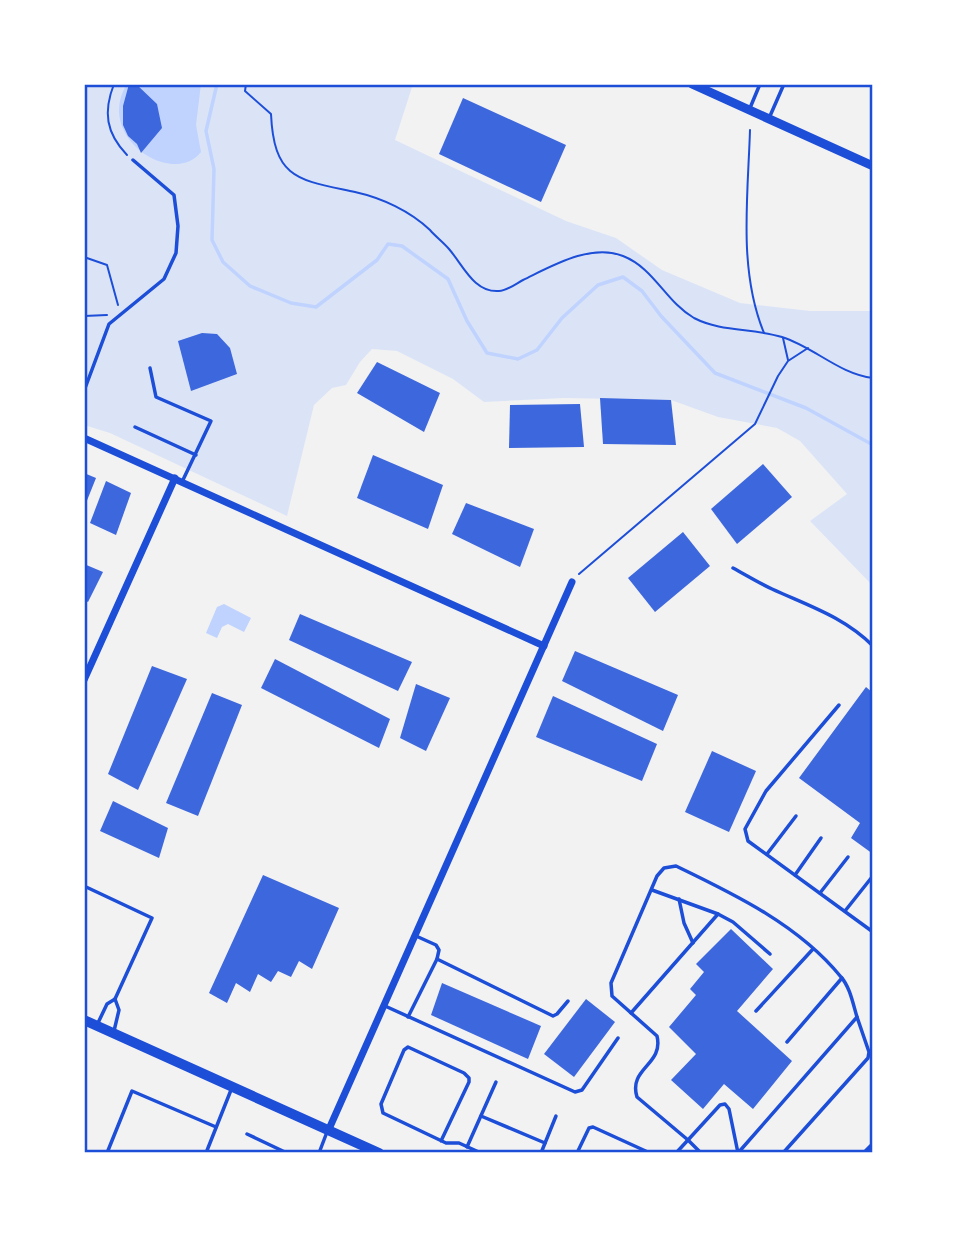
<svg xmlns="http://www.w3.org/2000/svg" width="957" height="1237" font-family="Jost,sans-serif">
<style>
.green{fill:#dbe4f7}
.water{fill:#bfd3fe}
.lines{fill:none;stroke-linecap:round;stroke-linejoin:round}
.stream{stroke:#bfd3fe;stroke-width:3.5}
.building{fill:#3d67dc}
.path{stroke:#1d4ed8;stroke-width:2}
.service{stroke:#1d4ed8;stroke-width:3.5}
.minor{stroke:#1d4ed8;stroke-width:7}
.tertiary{stroke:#1d4ed8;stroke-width:9}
.secondary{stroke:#1d4ed8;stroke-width:10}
.neatline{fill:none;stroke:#1d4ed8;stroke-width:2.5}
</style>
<rect width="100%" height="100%" fill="#f2f2f2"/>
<polygon class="green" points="84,84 413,84 395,140 566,221 616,238 662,270 740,303 810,311 873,311 873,586 810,521 847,494 800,441 777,428 718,417 671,400 564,398 484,402 453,379 397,351 372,349 360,362 346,385 332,388 314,405 287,516 110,433 84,425"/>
<g class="water">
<path d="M127,84H201L196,125L201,152C173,188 94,137 127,84Z"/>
<polygon points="224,604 251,618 244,632 228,624 222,627 217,638 206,633 217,607"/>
</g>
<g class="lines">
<polyline class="stream" points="217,84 206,131 214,169 212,240 223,262 250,286 291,303 316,307 377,260 388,244 402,246 448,279 467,321 487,353 518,359 537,350 562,318 598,285 623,277 642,291 661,316 715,373 806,408 873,445"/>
</g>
<g class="building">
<polygon points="129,84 136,84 157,104 162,128 141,153 137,144 128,136 123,125 123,106"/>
<polygon points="463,98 566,145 541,202 439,154"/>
<polygon points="202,333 217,334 230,348 237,374 191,391 178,341"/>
<polygon points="377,362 440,393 424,432 357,393"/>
<polygon points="600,398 671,400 676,445 603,444"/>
<polygon points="580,404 584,447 509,448 510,405"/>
<polygon points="373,455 443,485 428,529 357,498"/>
<polygon points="763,464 792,497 737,544 711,509"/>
<polygon points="84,473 96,478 84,508"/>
<polygon points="106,481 131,493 116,535 90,523"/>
<polygon points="466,503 534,529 520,567 452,534"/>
<polygon points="683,532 710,566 655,612 628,578"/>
<polygon points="84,564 103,572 88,602 84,600"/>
<polygon points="300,614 412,662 398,691 289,640"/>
<polygon points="575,651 678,695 663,731 562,681"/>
<polygon points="275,659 390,719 379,748 261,688"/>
<polygon points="152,666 187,679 138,790 108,774"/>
<polygon points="416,684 450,698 426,751 400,738"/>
<polygon points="866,687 873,693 873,854 851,838 860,823 799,778"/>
<polygon points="212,693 242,705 198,816 166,803"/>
<polygon points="553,696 657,744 642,781 536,737"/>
<polygon points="712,751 756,771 729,832 685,812"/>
<polygon points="113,801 168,828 159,858 100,831"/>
<polygon points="263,875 339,908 312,969 299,961 291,977 278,971 271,982 258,974 250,992 236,983 227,1003 209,993"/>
<polygon points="731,929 773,969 737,1011 792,1061 753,1109 724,1084 703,1109 671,1080 696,1054 669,1027 696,995 690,989 704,972 696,964"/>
<polygon points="442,983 541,1026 528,1059 431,1015"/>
<polygon points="586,999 615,1022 574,1077 544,1054"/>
</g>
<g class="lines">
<g class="path">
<path d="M114,84C103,112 106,133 127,155"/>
<path d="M246,84L245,91L271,114C274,180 299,180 355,192C382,198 410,211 430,230C436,237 443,242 449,249C463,265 474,293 499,291C507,291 517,283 523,280C552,266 591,243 623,256C654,268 666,302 694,318C721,332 753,328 782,337C814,347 839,374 873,378"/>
<path d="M750,130C748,196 738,270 764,333"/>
<polyline points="84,257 107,265 118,305"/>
<polyline points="84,316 107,315"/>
<polyline points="783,338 788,360"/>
<polyline points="579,574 755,424 778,376 788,361 808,348"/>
</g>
<g class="service">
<polyline points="750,108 760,84"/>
<polyline points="770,116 784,84"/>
<polyline points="150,368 156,397 211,421 182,482"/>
<polyline points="84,391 109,324 164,279 176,253 178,226 174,195 133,160"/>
<polyline points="135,427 196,455"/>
<path d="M733,568C746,575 759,583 772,589C809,606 844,617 873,646"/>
<polyline points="839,705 766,791 745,829 748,841 873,932"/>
<polyline points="767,854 796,816"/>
<polyline points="795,875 821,838"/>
<polyline points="84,886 152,918 115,999 107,1004 97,1025"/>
<polyline points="652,890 718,914"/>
<polyline points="820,893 848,857"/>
<polyline points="679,899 684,923 693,943"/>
<polyline points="845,911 872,877"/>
<polyline points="416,936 436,945 439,950 437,959 553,1016 557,1014 568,1001"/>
<polyline points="385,1006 575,1092 582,1090 618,1038"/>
<polyline points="756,1011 813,949"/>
<polyline points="631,1013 718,914 733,922 770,954"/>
<polyline points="408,1017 437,959"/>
<polyline points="114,1031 119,1010 115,999"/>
<polyline points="787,1042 842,978"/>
<polyline points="481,1116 545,1143"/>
<polyline points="247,1134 287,1153"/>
<polyline points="441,1141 469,1082 469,1078 464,1073 408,1047 404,1050 381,1104 383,1113 446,1143 459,1143 481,1153"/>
<polyline points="467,1147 496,1082"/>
<polyline points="107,1153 132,1091 216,1127"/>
<polyline points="206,1153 231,1090"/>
<polyline points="319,1153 327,1132"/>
<polyline points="541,1153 556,1116"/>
<polyline points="577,1153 589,1128 593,1127 650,1153"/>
<polyline points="676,1153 688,1140 701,1153"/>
<path d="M738,1153L729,1109L725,1104L720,1105L688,1140L637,1097C628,1068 664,1065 657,1036L612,996L611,983L657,876L664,868L676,866C734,894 799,925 841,977C850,987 853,1004 857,1017"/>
<polyline points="738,1153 857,1017 869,1052 868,1058 783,1153"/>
</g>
<g class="minor">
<polyline points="84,438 544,646"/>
<polyline points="84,680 175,478"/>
<polyline points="329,1129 572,582"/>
</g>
<polyline class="tertiary" points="692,84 873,166"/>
<g class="secondary">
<polyline points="84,1020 379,1153"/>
<polyline points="868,1153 873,1148"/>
</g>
</g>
<rect width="957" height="1237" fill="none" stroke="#ffffff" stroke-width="172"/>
<rect x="86" y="86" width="785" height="1065" class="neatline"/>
</svg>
